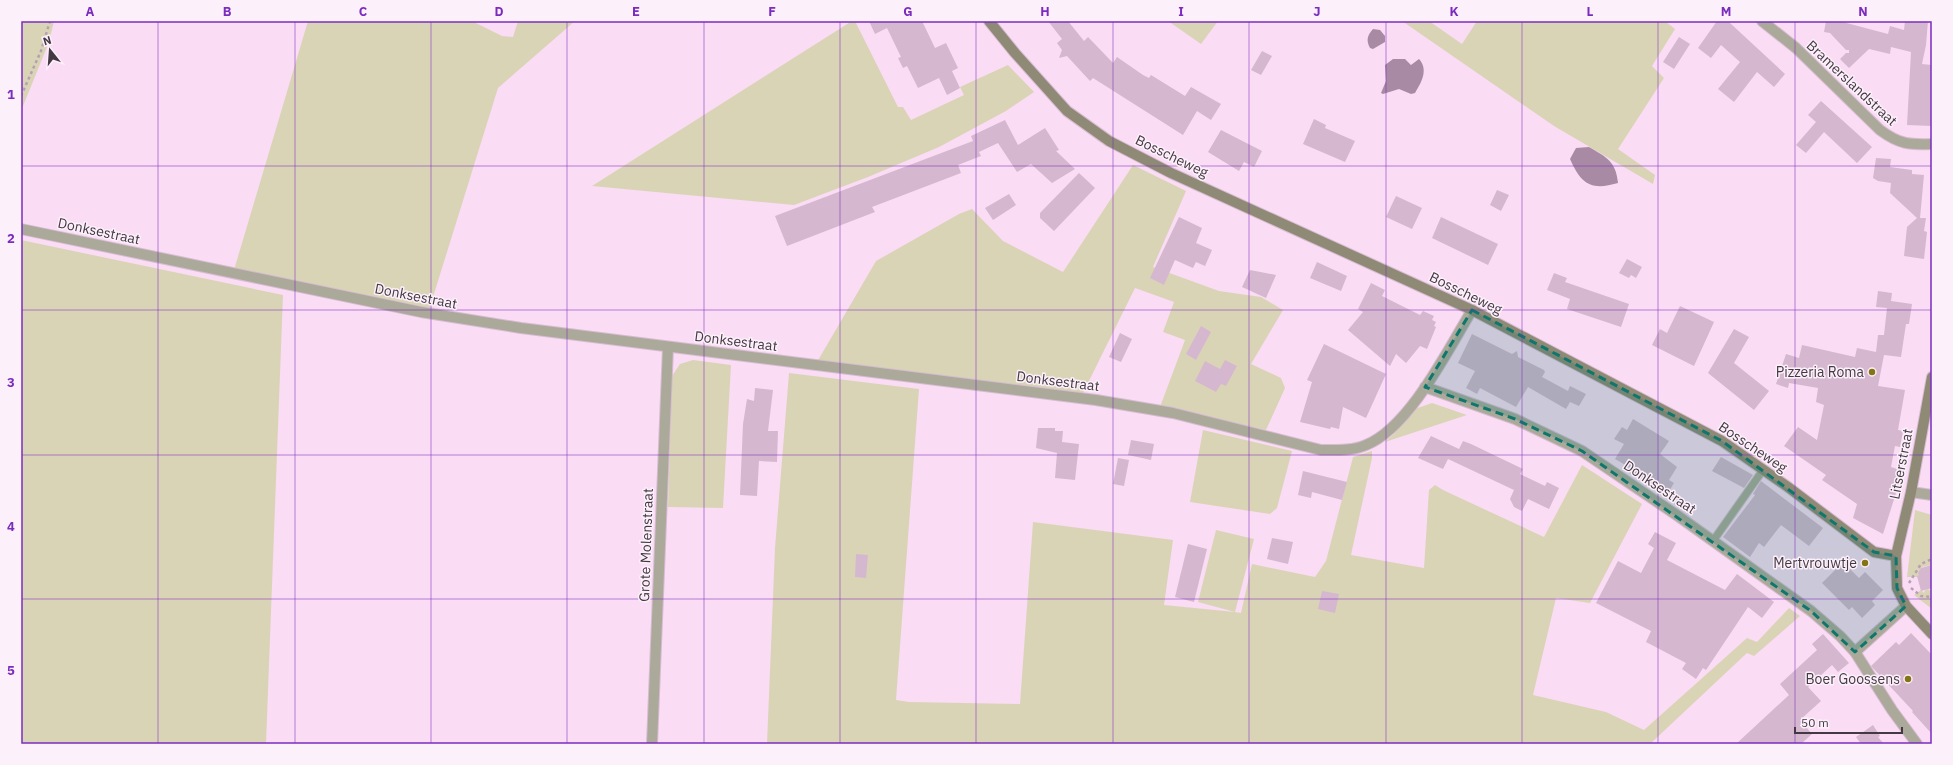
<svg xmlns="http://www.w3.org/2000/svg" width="1953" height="765" font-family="'IBM Plex Sans',sans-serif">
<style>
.green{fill:#dad4b6}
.water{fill:#a98aa4}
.building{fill:#d5b8cf}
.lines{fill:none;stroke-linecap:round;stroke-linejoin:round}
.lane-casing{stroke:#d6bbd1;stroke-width:9}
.street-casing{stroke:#d6bbd1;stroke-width:12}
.secondary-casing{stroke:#d6bbd1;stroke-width:12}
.path{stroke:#b7a0b3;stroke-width:2.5;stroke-dasharray:3 3;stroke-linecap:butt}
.lane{stroke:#aba99a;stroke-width:7}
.street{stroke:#aba99a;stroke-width:10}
.secondary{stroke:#8e8a75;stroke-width:10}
.marked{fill:#0f766e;fill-opacity:0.2;stroke:#0f766e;stroke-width:3;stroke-dasharray:8 5;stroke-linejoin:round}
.grid{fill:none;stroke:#7b2cbf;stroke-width:1;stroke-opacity:0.55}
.poi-dot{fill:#857416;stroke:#fcf0fa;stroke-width:1.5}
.labels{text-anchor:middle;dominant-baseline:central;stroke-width:3;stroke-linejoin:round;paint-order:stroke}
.street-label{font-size:14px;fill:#443842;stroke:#fcf0fa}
.poi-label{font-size:14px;fill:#443842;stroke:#fcf0fa;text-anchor:end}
.neatline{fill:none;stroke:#7b2cbf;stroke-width:1.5}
.grid-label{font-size:13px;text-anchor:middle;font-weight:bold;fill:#7b2cbf}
</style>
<rect width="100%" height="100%" fill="#fadcf5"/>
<g class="green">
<polygon points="23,21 54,21 49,42 21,111 21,26"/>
<polygon points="308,21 472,21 502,36 513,37 518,21 575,21 498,88 429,310 234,270"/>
<polygon points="852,21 855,21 898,107 903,107 911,120 964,95 960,87 1008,65 1034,92 1006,111 939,147 868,177 794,205 592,186"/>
<polygon points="1168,21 1218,21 1201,44"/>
<polygon points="1402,21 1429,21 1462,44 1477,21 1665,21 1675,29 1652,66 1664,78 1618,149 1655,175 1653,184 1554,126"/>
<polygon points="1133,165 1186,191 1153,267 1219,291 1261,297 1283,310 1251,364 1281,378 1285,388 1266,430 1160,407 1185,340 1163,332 1174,302 1135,288 1082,395 817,362 876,261 959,214 972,209 1003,241 1063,272"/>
<polygon points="21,240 283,295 266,744 21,744"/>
<polygon points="693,360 731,365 723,508 668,507 672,376 680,364"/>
<polygon points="789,373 919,389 896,700 909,702 1020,704 1033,522 1173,540 1164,605 1235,612 1198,602 1216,530 1254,539 1235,612 1241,613 1252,564 1315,577 1326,561 1353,457 1372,451 1372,458 1351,555 1424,568 1429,490 1435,485 1443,490 1544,537 1582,465 1642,504 1590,603 1556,598 1533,695 1606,712 1644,730 1747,638 1757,642 1789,608 1800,616 1754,656 1747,653 1650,744 767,744 775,548"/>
<polygon points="1432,403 1467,415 1385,442 1394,434 1412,410"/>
<polygon points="1203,430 1292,451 1277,508 1270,514 1190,502"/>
<polygon points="1915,510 1932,515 1932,565 1922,567 1918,577 1907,577"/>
<polygon points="1928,589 1932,592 1932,609 1914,595 1921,590 1924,593 1925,590"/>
</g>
<g class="water">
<path d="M1373,29L1380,30L1385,36V42L1373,49L1370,48C1366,40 1367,36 1373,29Z"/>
<path d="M1393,59H1405L1411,65L1419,59C1429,70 1421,83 1415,93L1411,94L1399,89L1383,94L1381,93L1386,81L1385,65Z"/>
<path d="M1589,147C1606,157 1616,161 1618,183C1591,191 1581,184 1570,159L1576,148Z"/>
</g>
<g class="building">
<polygon points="869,21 922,21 935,48 946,43 958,68 952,71 960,88 947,95 939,78 918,88 907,66 903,68 898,58 901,57 887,28 875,34"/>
<polygon points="1048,21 1068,21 1084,41 1088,37 1113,63 1117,57 1143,75 1149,78 1151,75 1185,96 1191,87 1221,104 1211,120 1197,111 1183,135 1093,78 1090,81 1067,56 1059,58 1062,50 1057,43 1062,39"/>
<polygon points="1717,21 1728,21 1730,23 1785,74 1774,87 1757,72 1734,102 1718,89 1740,62 1721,45 1711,58 1698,48"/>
<polygon points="1826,21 1839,21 1888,34 1890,26 1904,30 1905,21 1928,21 1926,45 1922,64 1932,65 1932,126 1907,125 1911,52 1891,47 1890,54 1869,49 1849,68 1840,59 1846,53 1849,53 1849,50 1846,50 1830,33 1824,32"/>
<polygon points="1679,37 1690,44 1674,69 1663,62"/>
<polygon points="1262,51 1272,56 1261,75 1251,70"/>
<polygon points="1821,101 1872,147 1857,163 1824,132 1806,153 1796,145 1816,122 1808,115"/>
<polygon points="1314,119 1326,125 1325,128 1355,141 1345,162 1303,144"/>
<polygon points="1005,120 1018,145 1045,128 1059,150 1056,151 1075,169 1052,183 1031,164 1017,172 998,143 979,152 981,156 958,165 961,173 872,207 875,212 787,246 775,216 973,141 971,136"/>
<polygon points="1221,130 1262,151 1254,167 1244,162 1239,171 1208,152"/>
<polygon points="1876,158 1891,159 1890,167 1912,170 1912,174 1924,175 1920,218 1926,218 1924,231 1927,232 1924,259 1904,256 1907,227 1917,218 1890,193 1891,183 1878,181 1873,178"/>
<polygon points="1079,173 1095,188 1054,231 1040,218 1040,213"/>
<polygon points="1497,190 1509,195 1501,211 1490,205"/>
<polygon points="1009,194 1016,205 993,220 985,208"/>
<polygon points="1396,196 1422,208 1412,229 1386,217"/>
<polygon points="1179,217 1202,228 1196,243 1212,250 1205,266 1196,262 1193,268 1175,260 1164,285 1150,278"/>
<polygon points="1441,217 1498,244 1488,265 1432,238"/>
<polygon points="1627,259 1642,267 1636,278 1631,275 1629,278 1619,273"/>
<polygon points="1317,262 1347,276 1341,291 1310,278"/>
<polygon points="1250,270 1276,275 1266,298 1242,287"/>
<polygon points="1554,273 1567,278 1565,282 1629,304 1621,327 1567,309 1570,299 1547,290"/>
<polygon points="1371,283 1385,290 1382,296 1420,315 1423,311 1434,316 1432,320 1436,322 1434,326 1436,327 1427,349 1420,346 1406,363 1396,354 1390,366 1348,330 1363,312 1358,309"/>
<polygon points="1878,291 1892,293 1891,301 1912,304 1909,324 1906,324 1901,357 1884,355 1878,386 1905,390 1898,430 1903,431 1900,447 1895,446 1891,467 1903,471 1883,534 1853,518 1857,504 1822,480 1826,475 1784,446 1798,427 1817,440 1824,405 1816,402 1818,388 1789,383 1788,388 1776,384 1786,354 1799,358 1802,345 1855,357 1857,348 1876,352 1878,335 1884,335 1887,308 1876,307"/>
<polygon points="1680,306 1714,322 1694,366 1652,345 1660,329 1667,333"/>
<polygon points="1201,326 1211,332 1196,360 1186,354"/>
<polygon points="1734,329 1749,337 1734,363 1769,391 1754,410 1708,373"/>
<polygon points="1120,333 1132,339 1121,362 1109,357"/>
<polygon points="1472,334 1512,354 1517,351 1518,357 1544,370 1545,372 1542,377 1568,391 1570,386 1586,394 1579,406 1570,402 1566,409 1528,387 1516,407 1480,388 1477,394 1466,388 1475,371 1458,363"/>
<polygon points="1324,344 1386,374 1366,418 1343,407 1339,429 1331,427 1330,429 1300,422 1312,382 1307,380"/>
<polygon points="1225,360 1237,366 1226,386 1221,384 1216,392 1195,381 1205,361 1220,369"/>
<polygon points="755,388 773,390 768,431 778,431 777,462 759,461 757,496 740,495 743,424 747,399 754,401"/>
<polygon points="1633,419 1669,441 1660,454 1677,467 1669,480 1674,483 1666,496 1627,470 1629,467 1615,459 1624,444 1614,439 1622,427 1627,430"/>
<polygon points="1038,428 1055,428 1055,431 1063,431 1062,442 1079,444 1075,480 1055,478 1057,453 1036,448"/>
<polygon points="1431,436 1459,449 1463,441 1471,444 1523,469 1520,474 1545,486 1547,482 1559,488 1549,509 1528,499 1522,511 1514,507 1510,499 1514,490 1448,459 1443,469 1418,458"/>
<polygon points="1131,440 1154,444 1151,460 1128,455"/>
<polygon points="1721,457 1753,475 1744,488 1712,471"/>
<polygon points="1118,458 1129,460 1124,486 1113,484"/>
<polygon points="1303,471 1347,482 1342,500 1312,492 1311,498 1298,495"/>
<polygon points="1761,481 1823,528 1809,546 1781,525 1764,547 1759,543 1750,557 1723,537 1755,495 1753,494"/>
<polygon points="1655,532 1676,543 1667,560 1725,590 1737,574 1774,602 1762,618 1748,607 1706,670 1703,668 1696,679 1682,669 1686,663 1646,642 1651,631 1596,603 1618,561 1641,573 1654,548 1648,544"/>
<polygon points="1272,538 1293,542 1288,564 1267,559"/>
<polygon points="1188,544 1207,549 1194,602 1175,597"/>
<polygon points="856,554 868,555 866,578 855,577"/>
<polygon points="1843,562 1859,578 1865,572 1883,590 1872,601 1875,605 1862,618 1852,607 1849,610 1822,583"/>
<polygon points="1932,565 1932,588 1921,591 1917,576 1919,575 1918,573 1921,568"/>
<polygon points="1322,591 1339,594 1335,613 1318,609"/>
<polygon points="1911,633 1932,655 1932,734 1912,712 1913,711 1871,666 1896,642 1899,645"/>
<polygon points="1823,634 1849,663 1838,672 1832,665 1808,687 1821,701 1800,720 1812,734 1801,744 1736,744 1789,695 1780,684 1817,650 1812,644"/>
<polygon points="1873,725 1880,736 1878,737 1884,744 1861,744 1856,737"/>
</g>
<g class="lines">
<g class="lane-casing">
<polyline id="lane" points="1713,541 1763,470"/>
</g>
<g class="street-casing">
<g id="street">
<path d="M1762,21L1796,48L1880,130C1899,144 1909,145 1932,144"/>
<path d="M21,229L421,312L521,328L1096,400L1173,413L1321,450C1336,450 1352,451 1366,445C1409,428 1448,350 1472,310"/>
<polyline points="1425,387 1515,419 1582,451 1678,516 1811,611 1840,636 1855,652 1892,710 1917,744"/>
<polyline points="1911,492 1932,495"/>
<polyline points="1855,652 1906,606"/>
<polyline points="652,744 668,347"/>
</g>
</g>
<g class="secondary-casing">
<g id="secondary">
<polyline points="989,21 1015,53 1067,111 1109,141 1171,173 1472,310 1722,441 1788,487 1874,552 1896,556"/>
<polyline points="1932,377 1911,492 1896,556 1897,588 1906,606 1932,634"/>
</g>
</g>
<g class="path">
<polyline points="21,96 41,51 50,21"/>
<polyline points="1909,583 1921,564 1932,559"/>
<polyline points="1911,588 1921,596 1932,597"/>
</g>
<use href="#lane" class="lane"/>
<use href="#street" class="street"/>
<use href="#secondary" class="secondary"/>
</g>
<path class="marked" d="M1472,310L1722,441L1874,552L1896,556L1897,588L1906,606L1855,652L1811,611L1582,451L1515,419L1425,387Z"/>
<path class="grid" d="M158,21V744M295,21V744M431,21V744M567,21V744M704,21V744M840,21V744M976,21V744M1113,21V744M1249,21V744M1386,21V744M1522,21V744M1658,21V744M1795,21V744M21,166H1932M21,310H1932M21,455H1932M21,599H1932"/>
<g class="poi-dot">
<circle cx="1872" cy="372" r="4"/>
<circle cx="1865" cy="563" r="4"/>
<circle cx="1908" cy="679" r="4"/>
</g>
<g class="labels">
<g class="street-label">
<text transform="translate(1852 83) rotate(43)">Bramerslandstraat</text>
<text transform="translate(1172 156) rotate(26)">Bosscheweg</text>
<text transform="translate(99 231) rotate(12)">Donksestraat</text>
<text transform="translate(1466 293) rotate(26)">Bosscheweg</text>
<text transform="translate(416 296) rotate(11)">Donksestraat</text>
<text transform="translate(736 341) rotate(7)">Donksestraat</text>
<text transform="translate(1058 381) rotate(7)">Donksestraat</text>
<text transform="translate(1753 447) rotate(34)">Bosscheweg</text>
<text transform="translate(1901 464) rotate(-79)">Litserstraat</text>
<text transform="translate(1660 487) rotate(34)">Donksestraat</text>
<text transform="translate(646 545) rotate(-88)">Grote Molenstraat</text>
</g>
<g class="poi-label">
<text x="1864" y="372">Pizzeria Roma</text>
<text x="1857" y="563">Mertvrouwtje</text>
<text x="1900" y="679">Boer Goossens</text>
</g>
</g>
<rect width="1953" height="765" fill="none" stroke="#fcf0fa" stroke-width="44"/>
<g transform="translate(50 50) rotate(343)" stroke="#fcf0fa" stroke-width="3" paint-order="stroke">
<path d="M0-3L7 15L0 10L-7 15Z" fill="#443842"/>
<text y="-6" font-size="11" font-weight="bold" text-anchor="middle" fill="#443842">N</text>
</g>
<path d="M1795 727v6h107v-6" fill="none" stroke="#443842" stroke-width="2"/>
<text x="1801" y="727" font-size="12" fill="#443842" stroke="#fcf0fa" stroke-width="3" paint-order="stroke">50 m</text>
<rect x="22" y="22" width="1909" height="721" class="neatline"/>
<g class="grid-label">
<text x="90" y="16">A</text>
<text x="227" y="16">B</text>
<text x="363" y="16">C</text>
<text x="499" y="16">D</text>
<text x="636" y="16">E</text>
<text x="772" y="16">F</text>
<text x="908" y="16">G</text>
<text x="1045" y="16">H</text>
<text x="1181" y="16">I</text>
<text x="1317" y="16">J</text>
<text x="1454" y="16">K</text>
<text x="1590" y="16">L</text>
<text x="1726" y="16">M</text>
<text x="1863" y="16">N</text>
<text x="11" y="99">1</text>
<text x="11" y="243">2</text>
<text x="11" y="387">3</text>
<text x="11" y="531">4</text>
<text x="11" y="675">5</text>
</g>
</svg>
